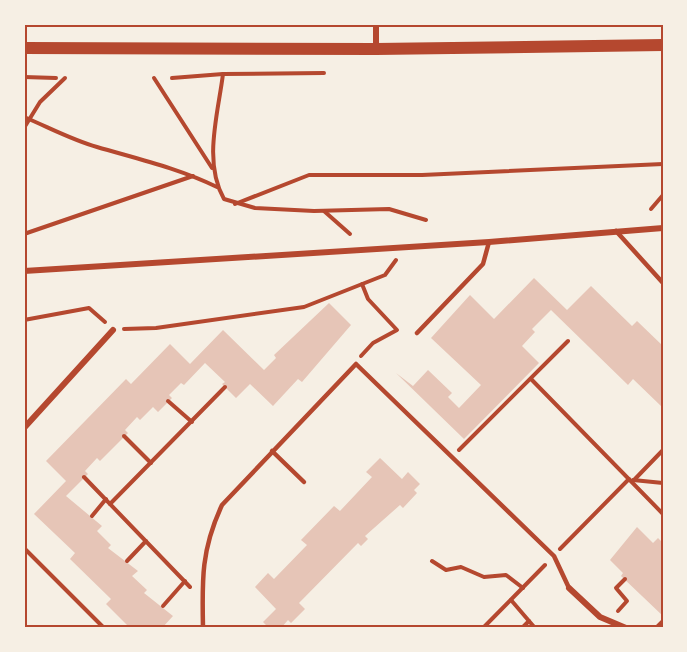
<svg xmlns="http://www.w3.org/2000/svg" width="687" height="652" font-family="'IBM Plex Sans',sans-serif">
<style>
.building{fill:#e6c5b7}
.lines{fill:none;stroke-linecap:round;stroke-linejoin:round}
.path{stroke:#b5482f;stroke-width:4}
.service{stroke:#b5482f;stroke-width:4.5}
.minor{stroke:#b5482f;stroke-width:6}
.secondary{stroke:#b5482f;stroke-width:12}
.neatline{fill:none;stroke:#b5482f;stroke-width:2}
</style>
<rect width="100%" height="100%" fill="#f6efe4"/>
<g class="building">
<polygon points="534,278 567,310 591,286 632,326 637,321 663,346 661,406 633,379 628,385 551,310 532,329 535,332 522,346 539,363 464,439 396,373 413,386 428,370 452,393 448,397 459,408 481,385 431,338 470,295 494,319"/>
<polygon points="329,303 351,325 302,382 298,379 273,406 250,384 236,398 222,384 225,382 205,363 184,385 181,383 169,395 172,398 158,412 153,407 140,420 137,417 125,430 128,433 100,461 97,458 85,471 88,474 66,496 102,526 97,531 111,545 108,548 138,571 132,576 147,590 144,593 173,616 162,628 130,628 106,604 111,599 70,559 75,553 34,514 66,481 46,461 126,379 131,384 170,344 190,364 223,330 264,370 276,358 274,355"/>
<polygon points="380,458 402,479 408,472 420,484 414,490 417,493 403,508 400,505 365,536 368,539 361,546 358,543 299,603 305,609 291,623 288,620 281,628 269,628 263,622 276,609 255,587 268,573 274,579 307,545 301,540 334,506 340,511 372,477 366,472"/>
<polygon points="637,527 653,543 658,538 663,543 663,616 621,576 623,573 610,560"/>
</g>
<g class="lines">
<g class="path">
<path d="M324,73L223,74C218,114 203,162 224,199L255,208L314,211L389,209L426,220"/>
<polyline points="24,77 56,78"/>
<polyline points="154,78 212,168"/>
<polyline points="172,78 223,74"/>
<path d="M24,117C48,127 72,140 97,147C138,159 178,168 217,187"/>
<polyline points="24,128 40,102 65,78"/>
<polyline points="235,204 309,175 422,175 663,164"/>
<polyline points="651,209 663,195"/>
<polyline points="324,211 350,234"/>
<polyline points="24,234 193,176"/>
<polyline points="24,320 89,308 105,322"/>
<polyline points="124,329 156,328 304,307 385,275 396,260"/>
<polyline points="361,356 373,343 397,330 368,299 362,284"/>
<polyline points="531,379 663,514"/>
<polyline points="168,401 192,422"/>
<polyline points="124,436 151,463"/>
<polyline points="459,450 568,341"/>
<polyline points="84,477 190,587"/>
<polyline points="633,480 663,483"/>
<polyline points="634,480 663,450"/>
<polyline points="110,504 225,387"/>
<polyline points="92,516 106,499"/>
<polyline points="24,548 104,628"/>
<polyline points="560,549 629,479"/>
<polyline points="127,561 146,541"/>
<polyline points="432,561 446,570 461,567 484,577 506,575 523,588"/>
<polyline points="511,600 535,628"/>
<polyline points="163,606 185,581"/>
<polyline points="618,611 627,601 616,588 625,579"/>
<polyline points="483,628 545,565"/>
<polyline points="522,628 529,621"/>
<polyline points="656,628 663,621"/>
</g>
<g class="service">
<polyline points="616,231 663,283"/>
<polyline points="417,333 483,264 489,242"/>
<polyline points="272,451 304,482"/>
<path d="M203,628C202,580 201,550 222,505L356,364L554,556L569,588"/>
</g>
<g class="minor">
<polyline points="376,24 376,49"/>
<polyline points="24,271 489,242 663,228"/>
<polyline points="24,428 113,330"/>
<polyline points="569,588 600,617 626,628"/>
</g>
<polyline class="secondary" points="24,48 376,49 663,45"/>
</g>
<rect width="687" height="652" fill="none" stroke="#f6efe4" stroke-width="51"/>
<rect x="26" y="26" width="636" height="600" class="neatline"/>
</svg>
